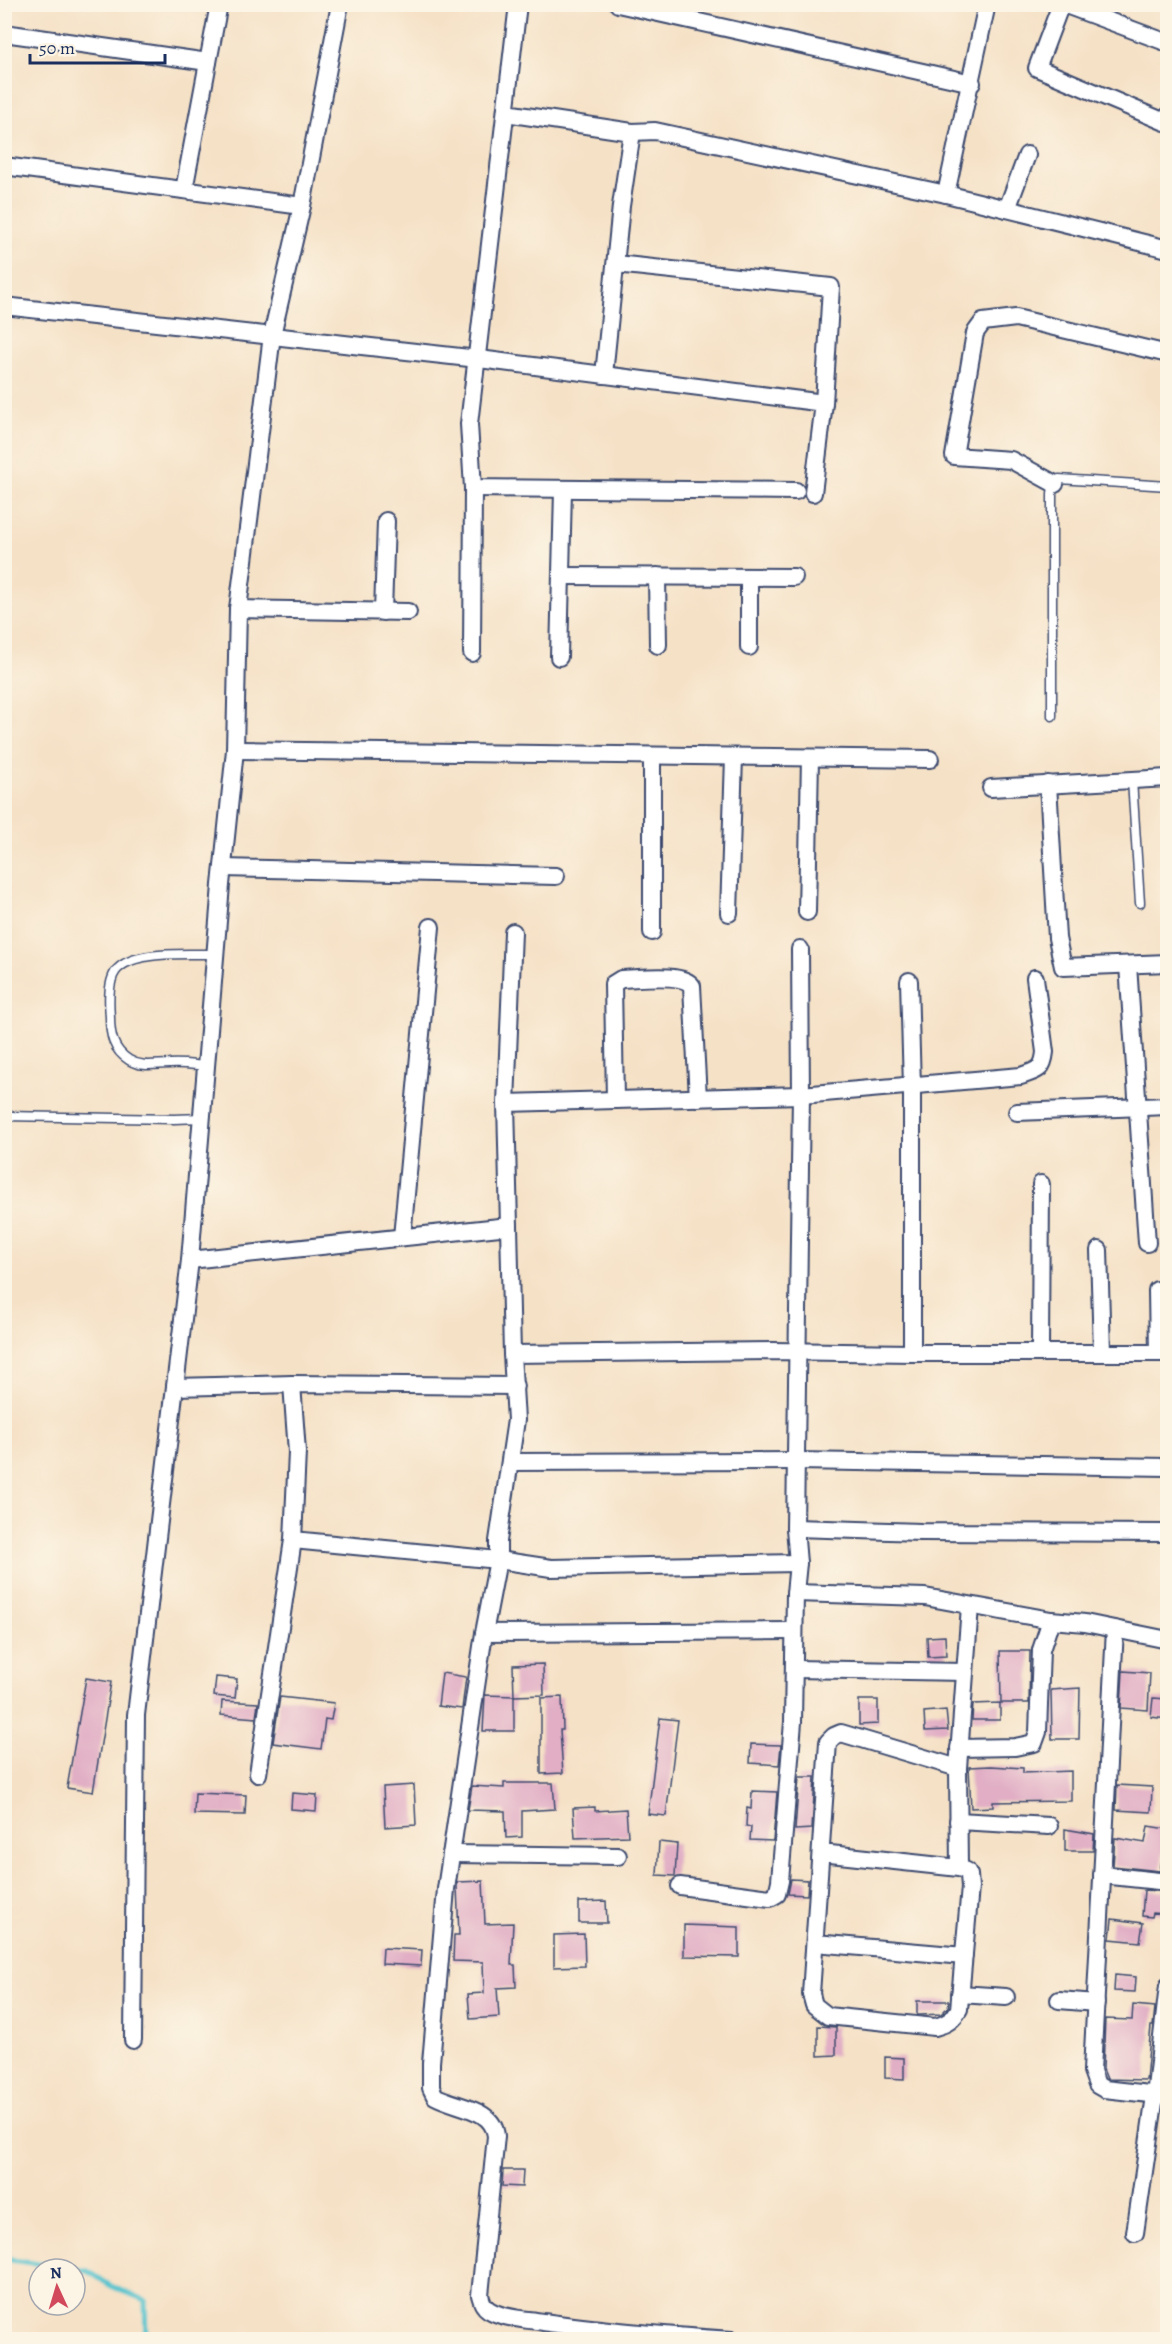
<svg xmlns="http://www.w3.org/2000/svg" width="1172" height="2344" font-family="Alegreya,serif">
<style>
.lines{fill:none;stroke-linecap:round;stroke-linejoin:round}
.stream{stroke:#58c5cf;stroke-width:5}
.building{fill:#e1aec5}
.service-casing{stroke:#3c4a6e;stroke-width:11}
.minor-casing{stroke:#3c4a6e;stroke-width:20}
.service{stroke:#fff;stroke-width:8}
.minor{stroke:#fff;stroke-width:16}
</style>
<rect width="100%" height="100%" fill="#fcf5e5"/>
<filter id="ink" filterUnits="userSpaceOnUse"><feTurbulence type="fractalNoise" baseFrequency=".0167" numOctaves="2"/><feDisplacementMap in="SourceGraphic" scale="12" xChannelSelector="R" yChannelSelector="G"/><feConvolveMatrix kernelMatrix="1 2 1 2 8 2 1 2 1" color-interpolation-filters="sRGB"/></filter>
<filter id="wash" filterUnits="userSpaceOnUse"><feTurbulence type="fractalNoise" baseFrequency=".008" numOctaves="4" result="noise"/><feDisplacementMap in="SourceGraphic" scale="24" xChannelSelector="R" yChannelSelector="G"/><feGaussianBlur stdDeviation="1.35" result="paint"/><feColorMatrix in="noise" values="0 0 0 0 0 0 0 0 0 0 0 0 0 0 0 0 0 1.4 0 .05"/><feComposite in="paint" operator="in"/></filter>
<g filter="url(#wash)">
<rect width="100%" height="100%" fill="#f5e1c6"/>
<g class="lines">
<polyline class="stream" points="4,2259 88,2271 111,2286 145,2300 146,2340"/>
</g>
<g id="blocks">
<g class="building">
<polygon points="945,1636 946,1656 928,1657 927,1637"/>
<polygon points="1000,1651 1030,1651 1029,1703 1001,1703"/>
<polygon points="543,1664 544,1695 514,1696 514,1731 483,1731 485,1695 514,1696 513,1665"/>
<polygon points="1123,1671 1150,1673 1148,1710 1121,1708"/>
<polygon points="442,1673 466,1677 462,1709 438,1706"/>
<polygon points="216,1677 237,1679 235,1698 214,1696"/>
<polygon points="86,1678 111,1682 93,1792 67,1788"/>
<polygon points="1080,1688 1079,1739 1052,1739 1051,1690"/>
<polygon points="280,1697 334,1703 331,1720 325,1719 321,1749 273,1743"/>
<polygon points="562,1697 563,1730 560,1730 563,1773 541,1774 541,1698"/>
<polygon points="1153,1698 1167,1699 1167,1719 1151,1717"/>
<polygon points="859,1700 878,1700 878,1724 859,1725"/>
<polygon points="222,1701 258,1703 256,1718 221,1715"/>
<polygon points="1000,1703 1000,1720 972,1720 973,1704"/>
<polygon points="946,1710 948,1730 925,1731 924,1712"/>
<polygon points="660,1718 678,1720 666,1816 648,1814"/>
<polygon points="751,1744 781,1745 779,1765 750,1763"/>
<polygon points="991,1766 1023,1768 1023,1773 1071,1771 1071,1801 993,1802 993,1807 971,1808 969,1767"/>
<polygon points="799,1777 815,1777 812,1829 795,1830"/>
<polygon points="504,1783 553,1783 555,1809 522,1811 522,1837 506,1838 505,1811 468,1810 472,1786 504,1788"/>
<polygon points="414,1785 416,1825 385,1827 383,1787"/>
<polygon points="1117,1785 1152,1787 1151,1812 1116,1810"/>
<polygon points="752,1791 777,1792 773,1841 750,1840 751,1827 746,1826 747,1808 751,1809"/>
<polygon points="195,1793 246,1795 245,1815 194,1814"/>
<polygon points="292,1793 317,1795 316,1811 291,1809"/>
<polygon points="595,1807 595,1811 626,1809 628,1836 575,1838 573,1808"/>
<polygon points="1148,1826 1167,1829 1160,1871 1113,1866 1115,1838 1145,1843"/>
<polygon points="1065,1829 1094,1834 1093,1851 1065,1851"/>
<polygon points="659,1842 677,1844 675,1876 657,1875"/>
<polygon points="791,1879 808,1880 807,1895 788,1894"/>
<polygon points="483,1881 485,1924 513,1923 511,1965 515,1965 516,1987 497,1988 499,2017 470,2019 468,1994 484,1993 483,1962 453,1961 454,1935 459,1935 457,1886 458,1882"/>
<polygon points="1144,1890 1167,1892 1167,1914 1153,1913 1152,1917 1142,1916"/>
<polygon points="606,1901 607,1923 579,1923 579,1902"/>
<polygon points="1112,1919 1143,1923 1140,1942 1110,1939"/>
<polygon points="684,1925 739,1927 739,1957 684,1956"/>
<polygon points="584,1934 585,1966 554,1967 554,1935"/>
<polygon points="383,1948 422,1950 421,1966 382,1964"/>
<polygon points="1115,1975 1136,1977 1135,1992 1114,1991"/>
<polygon points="917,2001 949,2001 948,2007 941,2014 920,2015 917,2015"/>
<polygon points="1133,2005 1155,2007 1153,2026 1151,2026 1146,2080 1107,2079 1103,2069 1105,2019 1132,2020"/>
<polygon points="818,2026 836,2027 836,2055 818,2056"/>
<polygon points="885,2057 904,2058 904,2079 885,2078"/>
<polygon points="503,2170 523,2170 522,2187 502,2186"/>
</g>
</g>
</g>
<g filter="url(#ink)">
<use href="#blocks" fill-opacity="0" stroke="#3c4a6e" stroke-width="1.5"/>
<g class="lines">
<g class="service-casing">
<g id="service">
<polyline points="1052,716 1052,494 1053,486 1059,479 1168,486"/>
<polyline points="1132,780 1140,903"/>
<path d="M206,1066C194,1065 182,1063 170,1064C156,1064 142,1068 129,1060C113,1050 110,1035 110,1017C109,1004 108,988 113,976C124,948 191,955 216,954"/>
<polyline points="4,1116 174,1119 202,1118"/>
</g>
</g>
<g class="minor-casing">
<g id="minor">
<polyline points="340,4 302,206 272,335 238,609 235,750 221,885 190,1260 509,1226 512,1354 772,1351 912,1353 1168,1353"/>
<polyline points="518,4 469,424 473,488 796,491"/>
<polyline points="618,4 972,83"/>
<polyline points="1061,4 1037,68 1165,122 1168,116"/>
<polyline points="1063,4 1168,43"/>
<polyline points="4,33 208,62"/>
<polyline points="506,113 632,132 655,131 946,194 1168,249"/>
<polyline points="4,166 302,206"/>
<polyline points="184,190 219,4"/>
<polyline points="946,194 987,4"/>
<polyline points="1007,209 1027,155"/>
<polyline points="616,264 831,287 824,403 813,493"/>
<polyline points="4,306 487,360 824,403"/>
<polyline points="604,375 621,206 632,132"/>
<polyline points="1055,484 1011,460 954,456 975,333 983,322 1016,318 1168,354"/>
<polyline points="561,576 794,577"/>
<polyline points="657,576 658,645"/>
<polyline points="238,609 408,612"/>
<polyline points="383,612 386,521"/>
<polyline points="749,647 749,577"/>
<polyline points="472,653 473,488"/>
<polyline points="559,657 563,490"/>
<polyline points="235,750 930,759"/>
<polyline points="652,756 652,932"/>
<polyline points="1048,784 1057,938 1063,967 1168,963"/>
<polyline points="991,788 1168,778"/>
<polyline points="224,868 556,876"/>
<polyline points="807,912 810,758"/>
<polyline points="729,913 734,757"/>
<polyline points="1128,965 1147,1243"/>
<polyline points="909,981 912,1087 912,1353"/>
<path d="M615,1100L613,984L621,979C637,979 683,972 692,986L698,1098"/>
<path d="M506,1103L801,1095L1021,1076C1037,1070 1043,1071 1045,1052L1035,978"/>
<polyline points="1017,1112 1168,1106"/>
<polyline points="509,1226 506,1103 513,932"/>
<polyline points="402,1237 431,927"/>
<polyline points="1099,1250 1102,1352"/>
<polyline points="1157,1290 1158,1353"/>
<polyline points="1040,1353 1041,1184"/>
<path d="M512,1354L516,1420L498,1541V1560L484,1633L446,1889L431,2063V2088L435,2096C457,2108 493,2108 496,2136L480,2295C482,2302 483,2306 489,2310C504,2319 527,2319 543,2322C606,2331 668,2336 732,2340"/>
<polyline points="175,1387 292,1384 515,1386"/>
<polyline points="510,1462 796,1461 1168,1467"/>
<polyline points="795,1528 921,1532 1168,1533"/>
<polyline points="293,1540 498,1560 551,1568 798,1563"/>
<polyline points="795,1593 925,1597 1051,1620 1085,1623 1168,1640"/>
<polyline points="1115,1629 1092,2071 1097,2085 1104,2089 1168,2096"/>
<polyline points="484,1633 794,1631"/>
<polyline points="794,1669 965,1672"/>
<polyline points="959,1748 1015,1747 1034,1743 1038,1732 1041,1650 1051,1620"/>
<polyline points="258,1774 293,1540 297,1452 292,1384"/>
<polyline points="958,1821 1049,1826"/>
<path d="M821,1853L959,1868L967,1871L969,1875L970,1887L959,2009C953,2020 947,2024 935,2027L828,2016L814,2005L811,1994L828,1742L834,1736L841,1733L958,1768"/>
<polyline points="451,1854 618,1856"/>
<polyline points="959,1868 958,1768 970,1606"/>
<polyline points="1102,1875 1168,1882"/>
<polyline points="680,1886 770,1898 777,1894 780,1881 793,1722 795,1593 798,1563 795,1528 801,1095 800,949"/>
<polyline points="815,1943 964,1956"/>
<polyline points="960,1994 1006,1997"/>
<polyline points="1059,2000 1096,2003"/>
<polyline points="133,2040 136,1715 190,1260"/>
<polyline points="1135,2233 1155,2096 1168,1986"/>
</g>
</g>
<use href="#service" class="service"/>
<use href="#minor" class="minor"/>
</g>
</g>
<rect width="1172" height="2344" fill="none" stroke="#fcf5e5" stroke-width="24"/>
<g transform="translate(57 2287) rotate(356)"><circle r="28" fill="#fcf5e5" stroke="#a2a6af" stroke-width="1.5"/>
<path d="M0-4.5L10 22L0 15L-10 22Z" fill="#d1495b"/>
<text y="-9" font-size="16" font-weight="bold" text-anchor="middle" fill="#1b2f5e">N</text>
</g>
<path d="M30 54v9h135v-9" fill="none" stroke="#1b2f5e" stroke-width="3"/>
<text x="39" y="54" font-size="18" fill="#1b2f5e" stroke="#fcf5e5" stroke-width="4.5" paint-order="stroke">50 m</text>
</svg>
